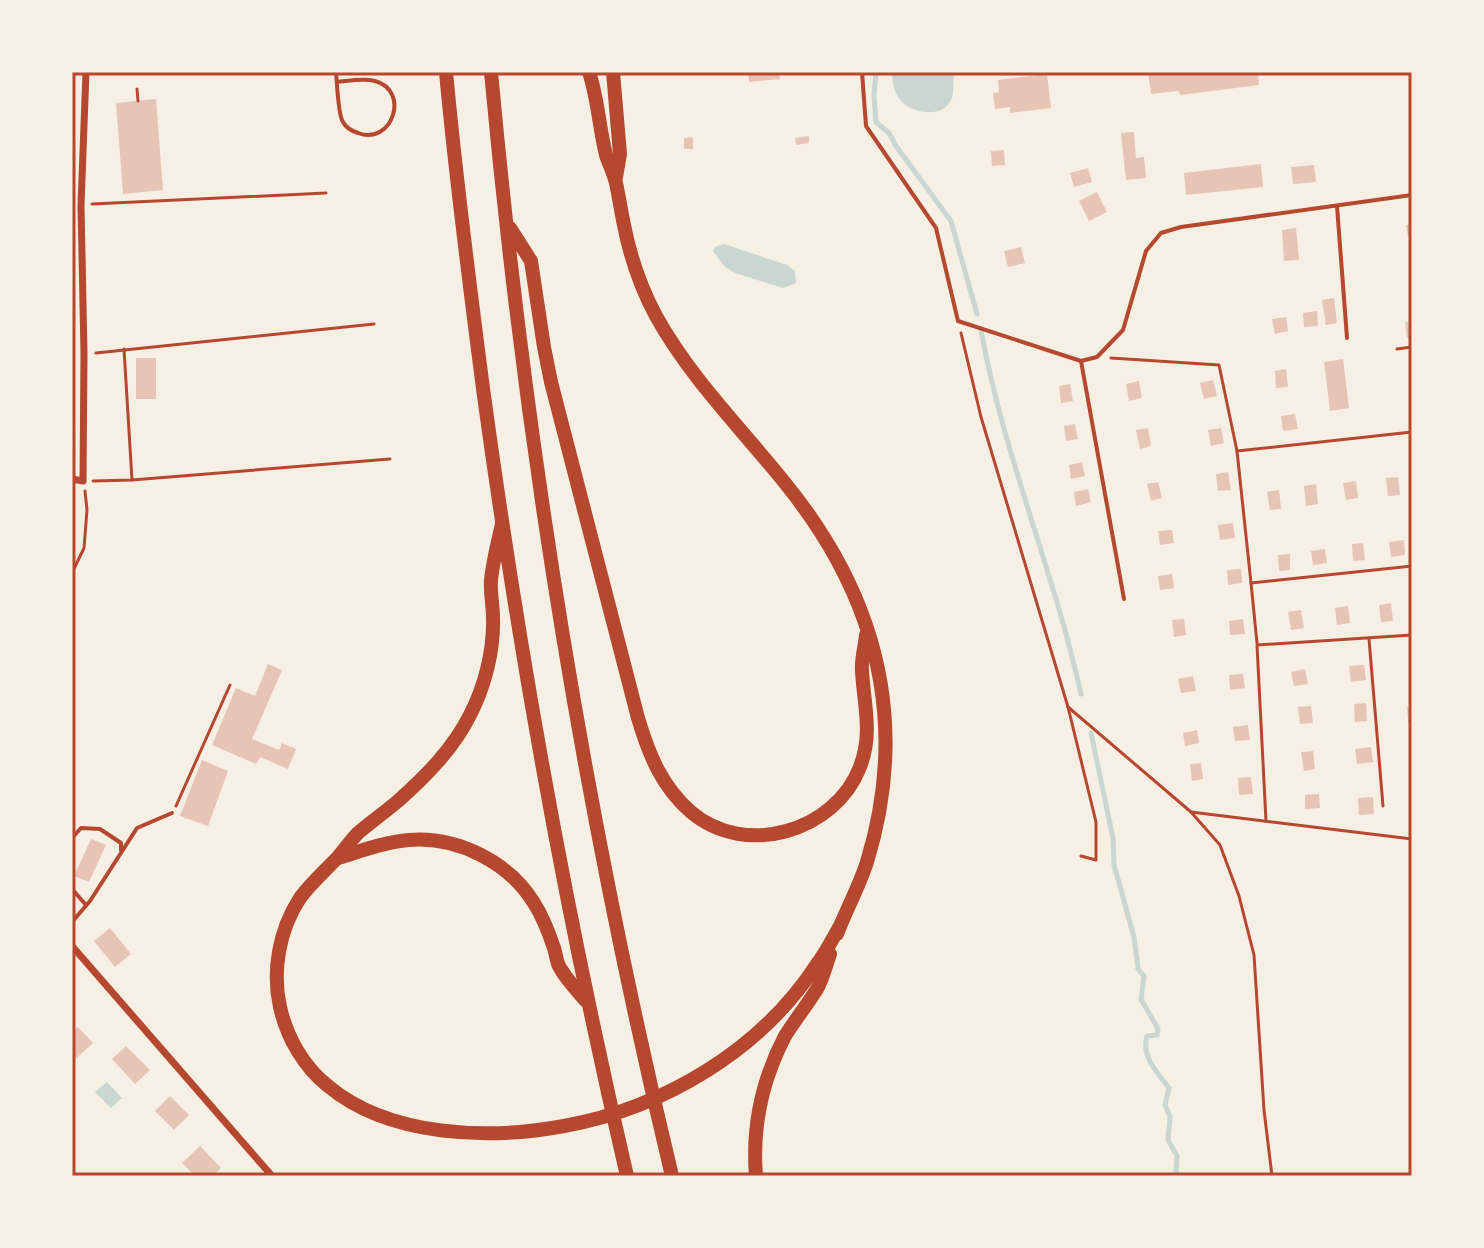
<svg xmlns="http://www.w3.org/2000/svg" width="1484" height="1248" font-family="'Fira Sans Condensed',sans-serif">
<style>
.water{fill:#c9d6d2}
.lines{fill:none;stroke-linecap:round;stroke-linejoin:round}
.stream{stroke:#c9d6d2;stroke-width:5}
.building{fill:#e6c5b7}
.path{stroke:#b5482f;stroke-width:3}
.service{stroke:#b5482f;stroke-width:4}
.minor{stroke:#b5482f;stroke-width:7}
.motorway{stroke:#b5482f;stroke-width:14}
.neatline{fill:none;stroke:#b5482f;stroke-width:3}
</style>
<rect width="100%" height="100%" fill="#f6efe4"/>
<g class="water">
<path d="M892,72H954C953,80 954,91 952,98C944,120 908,114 898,97C894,91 892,79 892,72Z"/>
<polygon points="724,244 787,265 795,271 796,283 783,288 735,273 725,267 713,251 715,247"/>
<polygon points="107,1082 122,1098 111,1108 95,1092"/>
</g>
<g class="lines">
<g class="stream">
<polyline points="876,72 874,96 876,122 889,133 896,146 951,221 977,314"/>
<path d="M981,330C1003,454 1054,571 1081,694"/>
<path d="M1091,733L1113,838L1114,865L1134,937L1138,969L1144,976L1141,999L1158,1029L1157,1035L1147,1036C1141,1057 1157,1072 1169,1088L1165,1105L1170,1117L1168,1140L1177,1156L1176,1171L1178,1176"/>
</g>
</g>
<g class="building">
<polygon points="748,72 779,72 780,79 749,82"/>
<polygon points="1148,72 1258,72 1259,85 1181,95 1178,91 1151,94"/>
<polygon points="1047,74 1051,108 1010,113 1010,107 995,109 993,93 999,92 998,80"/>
<polygon points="156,99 163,190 123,194 116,103"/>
<polygon points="1134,132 1136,158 1144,157 1146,178 1126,180 1121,133"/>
<polygon points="809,136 809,143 796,145 795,138"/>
<polygon points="693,137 693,149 684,149 684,138"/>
<polygon points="1004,150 1005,165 992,166 991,151"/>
<polygon points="1261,164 1263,187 1186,195 1184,173"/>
<polygon points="1314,165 1316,182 1293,184 1291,167"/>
<polygon points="1088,168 1092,182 1074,187 1070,173"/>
<polygon points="1097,192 1107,212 1089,221 1079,201"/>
<polygon points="1412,224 1412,237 1408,237 1406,225"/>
<polygon points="1296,228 1299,260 1284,261 1282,230"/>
<polygon points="1021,247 1025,263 1008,267 1004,251"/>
<polygon points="1334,298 1337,323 1326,325 1322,300"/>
<polygon points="1317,311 1318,326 1304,327 1303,313"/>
<polygon points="1286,317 1288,331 1275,334 1272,319"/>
<polygon points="1412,321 1412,337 1407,338 1405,322"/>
<rect x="136" y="358" width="20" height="41"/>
<polygon points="1343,359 1349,408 1330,411 1324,362"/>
<polygon points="1286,369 1288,387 1276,388 1275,371"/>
<polygon points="1213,380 1217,396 1204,399 1200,383"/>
<polygon points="1139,381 1142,398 1129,401 1126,384"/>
<polygon points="1070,384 1073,401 1061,403 1059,386"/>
<polygon points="1295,414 1298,429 1283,431 1281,416"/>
<polygon points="1075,424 1078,439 1066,441 1064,426"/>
<polygon points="1148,428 1151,446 1140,449 1136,430"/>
<polygon points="1221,428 1224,443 1211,446 1208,430"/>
<polygon points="1082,462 1085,476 1071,479 1069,465"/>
<polygon points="1228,472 1231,490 1218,491 1216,474"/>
<polygon points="1398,477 1400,495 1388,496 1386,478"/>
<polygon points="1356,481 1358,498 1346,500 1343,483"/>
<polygon points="1158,482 1162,498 1151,501 1147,484"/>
<polygon points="1316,484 1318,504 1306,506 1304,486"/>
<polygon points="1088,489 1091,502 1076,506 1074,492"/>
<polygon points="1279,490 1281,509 1270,510 1267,492"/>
<polygon points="1233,523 1235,538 1220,540 1218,525"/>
<polygon points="1172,530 1174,543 1160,545 1158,531"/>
<polygon points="1404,540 1405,555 1391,557 1389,542"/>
<polygon points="1363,543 1365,560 1353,561 1352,544"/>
<polygon points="1325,549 1327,563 1313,565 1311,551"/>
<polygon points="1290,554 1290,570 1279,571 1278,555"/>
<polygon points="1241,569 1242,583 1228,585 1227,570"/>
<polygon points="1172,574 1174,588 1160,590 1158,576"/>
<polygon points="1391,603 1393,621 1381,622 1379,605"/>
<polygon points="1348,606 1350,623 1337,625 1335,608"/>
<polygon points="1301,610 1304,628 1291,630 1288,612"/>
<polygon points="1184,619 1186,635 1174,637 1172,620"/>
<polygon points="1243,619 1245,634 1230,635 1229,621"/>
<polygon points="268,664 282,670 252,739 279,750 282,743 296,749 288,769 260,757 256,764 212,745 236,688 255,696"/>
<polygon points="1364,665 1366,680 1351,682 1349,666"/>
<polygon points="1305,669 1308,684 1294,686 1291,672"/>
<polygon points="1243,674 1245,688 1230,690 1229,675"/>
<polygon points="1193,676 1196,691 1181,693 1178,679"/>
<polygon points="1366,703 1367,721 1355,722 1354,704"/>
<polygon points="1311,706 1313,723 1300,724 1298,707"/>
<polygon points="1407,707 1412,707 1412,722 1408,722"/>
<polygon points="1248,725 1250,740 1235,741 1233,727"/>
<polygon points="1197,730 1199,743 1185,746 1183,733"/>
<polygon points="1371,747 1373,762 1357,764 1355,749"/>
<polygon points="1313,751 1315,769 1304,771 1301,752"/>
<polygon points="202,760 228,771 208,826 180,816"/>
<polygon points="1201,763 1203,779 1192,781 1190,764"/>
<polygon points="1251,777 1253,794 1239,795 1238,778"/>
<polygon points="1319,794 1320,808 1305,809 1305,795"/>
<polygon points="1373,797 1374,814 1359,815 1358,798"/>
<polygon points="91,839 106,845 89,882 74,876"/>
<polygon points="110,928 131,954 115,967 94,941"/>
<polygon points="78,1027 93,1043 72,1062 72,1032"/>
<polygon points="126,1046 150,1070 135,1084 112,1059"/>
<polygon points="170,1096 189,1115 174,1130 155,1111"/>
<polygon points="200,1146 221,1168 213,1176 195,1176 182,1163"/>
</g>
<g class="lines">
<g class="path">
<polyline points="137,89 138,101"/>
<polyline points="92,204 326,193"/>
<polyline points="961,333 981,417 1068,707 1191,812 1220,845 1239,896 1254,955 1264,1110 1272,1176"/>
<polyline points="124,349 132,480"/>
<polyline points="1397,349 1412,347"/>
<polyline points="96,353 374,324"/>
<polyline points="1111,358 1219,365 1237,451 1251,583 1412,566"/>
<polyline points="1237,451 1412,432"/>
<polyline points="93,481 132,480 390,459"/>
<polyline points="72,573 84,548 87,510 85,491"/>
<polyline points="1251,583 1257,643"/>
<polyline points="1369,639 1383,806"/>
<polyline points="1068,707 1096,822 1096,860 1081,856"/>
<polyline points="176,806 230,685"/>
<polyline points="1191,812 1412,839"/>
<polyline points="1266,821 1257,645 1412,635"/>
</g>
<g class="service">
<path d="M336,72C337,82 338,115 343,122C346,128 352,131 358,133C392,146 411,91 375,81C363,78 349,81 337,82"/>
<polyline points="862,72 866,126 936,228 958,321 1081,361 1097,357 1123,330 1146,251 1161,233 1181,227 1412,195"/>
<polyline points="1337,206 1347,338"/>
<polyline points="1081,361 1124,599"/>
<polyline points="72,838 81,828 100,829 121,843 121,850"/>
<polyline points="72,889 86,905"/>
<polyline points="72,922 90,901 137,828 172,813"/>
</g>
<g class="minor">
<polyline points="72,479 83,481 84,354 81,205 86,72"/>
<polyline points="72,946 272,1176"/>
</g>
<g class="motorway">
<path d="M446,72C456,181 470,289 484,396C520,658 567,919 627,1176"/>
<path d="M491,72C525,443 585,814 672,1176"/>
<path d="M589,72C598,99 599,127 606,155C609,164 614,174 616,183C619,197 621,211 624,225C630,256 641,288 656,316C691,379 741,428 785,483C876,595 910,721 867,862C859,887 846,910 837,934"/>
<polyline points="613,72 620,154 616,177"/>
<path d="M510,228L531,261L544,347L551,382L638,718C649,755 662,787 691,812C745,858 835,832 860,767C873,733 864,706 862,671C861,659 865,647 866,635"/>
<path d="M502,524C498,542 493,561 491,580C490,592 493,605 493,618C494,650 485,686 470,715C453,749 426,776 398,801C385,812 371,822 358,833C351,840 345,849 338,857C325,871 311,883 300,898C279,930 272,971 280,1007C287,1038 304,1067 328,1086C389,1137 489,1140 564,1126C664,1108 761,1050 817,964C826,952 833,938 840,926"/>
<path d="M338,858C361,851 384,842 409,840C457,836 509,862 534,903C543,917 549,933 554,948C556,954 556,960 559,966C565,978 576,989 585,1000"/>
<path d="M756,1176C752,1127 762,1080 785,1036C795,1020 807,1005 817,989C823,979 826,965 830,954"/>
</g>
</g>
<rect width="1484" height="1248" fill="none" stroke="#f6efe4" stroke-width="148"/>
<rect x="74" y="74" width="1336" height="1100" class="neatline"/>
</svg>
